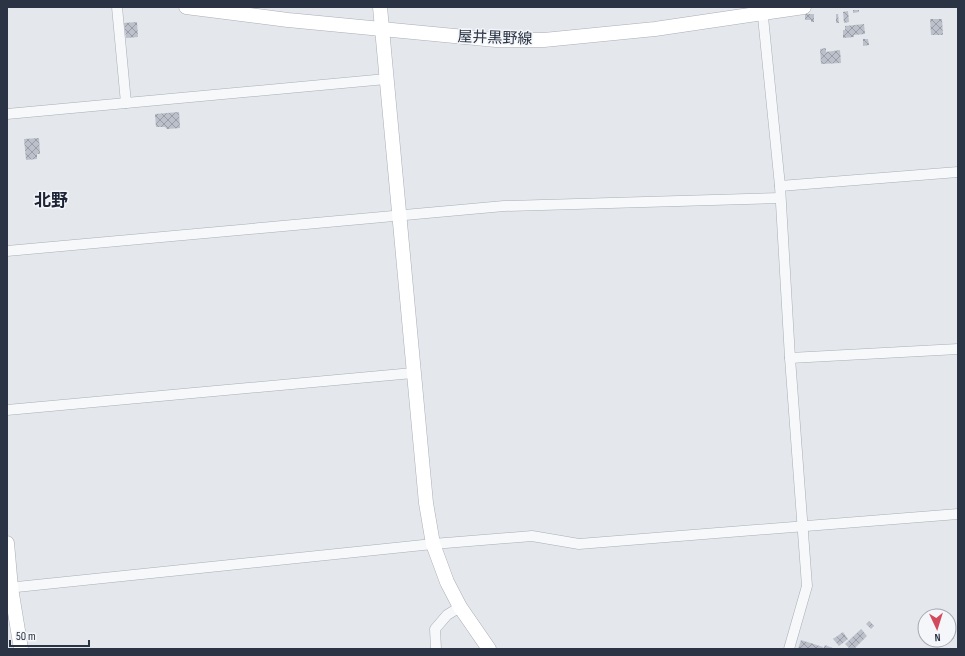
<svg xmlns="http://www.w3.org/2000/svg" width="965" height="656" font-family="'Sofia Sans Condensed','Noto Sans JP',sans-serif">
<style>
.building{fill:url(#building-cross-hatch)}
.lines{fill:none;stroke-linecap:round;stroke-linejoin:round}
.street-casing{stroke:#a9aeb7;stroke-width:11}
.secondary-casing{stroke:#a9aeb7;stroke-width:15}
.street{stroke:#f7f8fa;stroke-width:10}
.secondary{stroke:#fff;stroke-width:14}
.labels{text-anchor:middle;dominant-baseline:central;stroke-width:3;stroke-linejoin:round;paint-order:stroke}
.street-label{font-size:15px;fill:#2b3445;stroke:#f4f6f9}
.quarter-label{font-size:17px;font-weight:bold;fill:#1d2536;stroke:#f4f6f9}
</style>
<defs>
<pattern id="building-cross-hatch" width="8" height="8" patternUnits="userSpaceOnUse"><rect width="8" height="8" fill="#bbc0ca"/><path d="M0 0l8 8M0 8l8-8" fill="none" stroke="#989da6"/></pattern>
</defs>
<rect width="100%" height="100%" fill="#e4e7ec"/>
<g class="building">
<polygon points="853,10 859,10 859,12 853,13"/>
<polygon points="848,11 849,22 844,23 843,12"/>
<polygon points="805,14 814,14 814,22 811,22 811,20 805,20"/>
<polygon points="836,14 838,14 839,23 836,23"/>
<polygon points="930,19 942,19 943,35 931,35"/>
<polygon points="137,22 138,37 126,38 124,23"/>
<polygon points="864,24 865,34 854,35 854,37 843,38 843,30 845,30 845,26"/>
<polygon points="863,39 868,39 869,45 863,46"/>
<polygon points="826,48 826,52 840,50 841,63 821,64 820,49"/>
<polygon points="179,112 180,128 167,129 165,127 156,127 155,114"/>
<polygon points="39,138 40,154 37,154 37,159 26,160 24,139"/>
<polygon points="869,621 874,626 871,629 866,624"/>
<polygon points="861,629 867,636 854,649 850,649 845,644"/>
<polygon points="843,632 848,639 839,646 833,639"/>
<polygon points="801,640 823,647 822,649 798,649"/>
<polygon points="825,645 835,649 823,649"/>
</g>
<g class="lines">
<g class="street-casing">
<g id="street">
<polyline points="117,7 126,103"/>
<polyline points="762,7 780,186 790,358 807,586 789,649"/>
<polyline points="7,114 386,79"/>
<polyline points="780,186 958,172"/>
<polyline points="7,251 504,206 780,198"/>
<polyline points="790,358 958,349"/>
<polyline points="7,410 413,373"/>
<polyline points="7,588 433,544 532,536 579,544 958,514"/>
<polyline points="436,649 435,629 447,615 460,607"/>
</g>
</g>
<g class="secondary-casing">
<g id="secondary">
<polyline points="186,7 288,20 496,40 544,40 655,29 804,7"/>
<polyline points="380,7 426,503 433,544 447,582 460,607 489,649"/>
<polyline points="7,543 11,588 21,649"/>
</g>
</g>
<use href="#street" class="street"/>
<use href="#secondary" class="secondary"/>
</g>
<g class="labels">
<g class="street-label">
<text transform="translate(495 38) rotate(2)">屋井黒野線</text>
</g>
<g class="quarter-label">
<text x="51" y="201">北野</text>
</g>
</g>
<rect width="965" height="656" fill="none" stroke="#2b3445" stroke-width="16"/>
<g transform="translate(937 628) rotate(176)"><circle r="19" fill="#f4f6f9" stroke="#a4a8b1"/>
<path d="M0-3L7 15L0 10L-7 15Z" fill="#d1495b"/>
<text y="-6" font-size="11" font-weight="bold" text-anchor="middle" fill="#2b3445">N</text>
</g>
<path d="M10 640v6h79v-6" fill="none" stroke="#2b3445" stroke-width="2"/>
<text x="16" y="640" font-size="12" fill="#2b3445" stroke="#f4f6f9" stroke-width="3" paint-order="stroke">50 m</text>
</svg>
